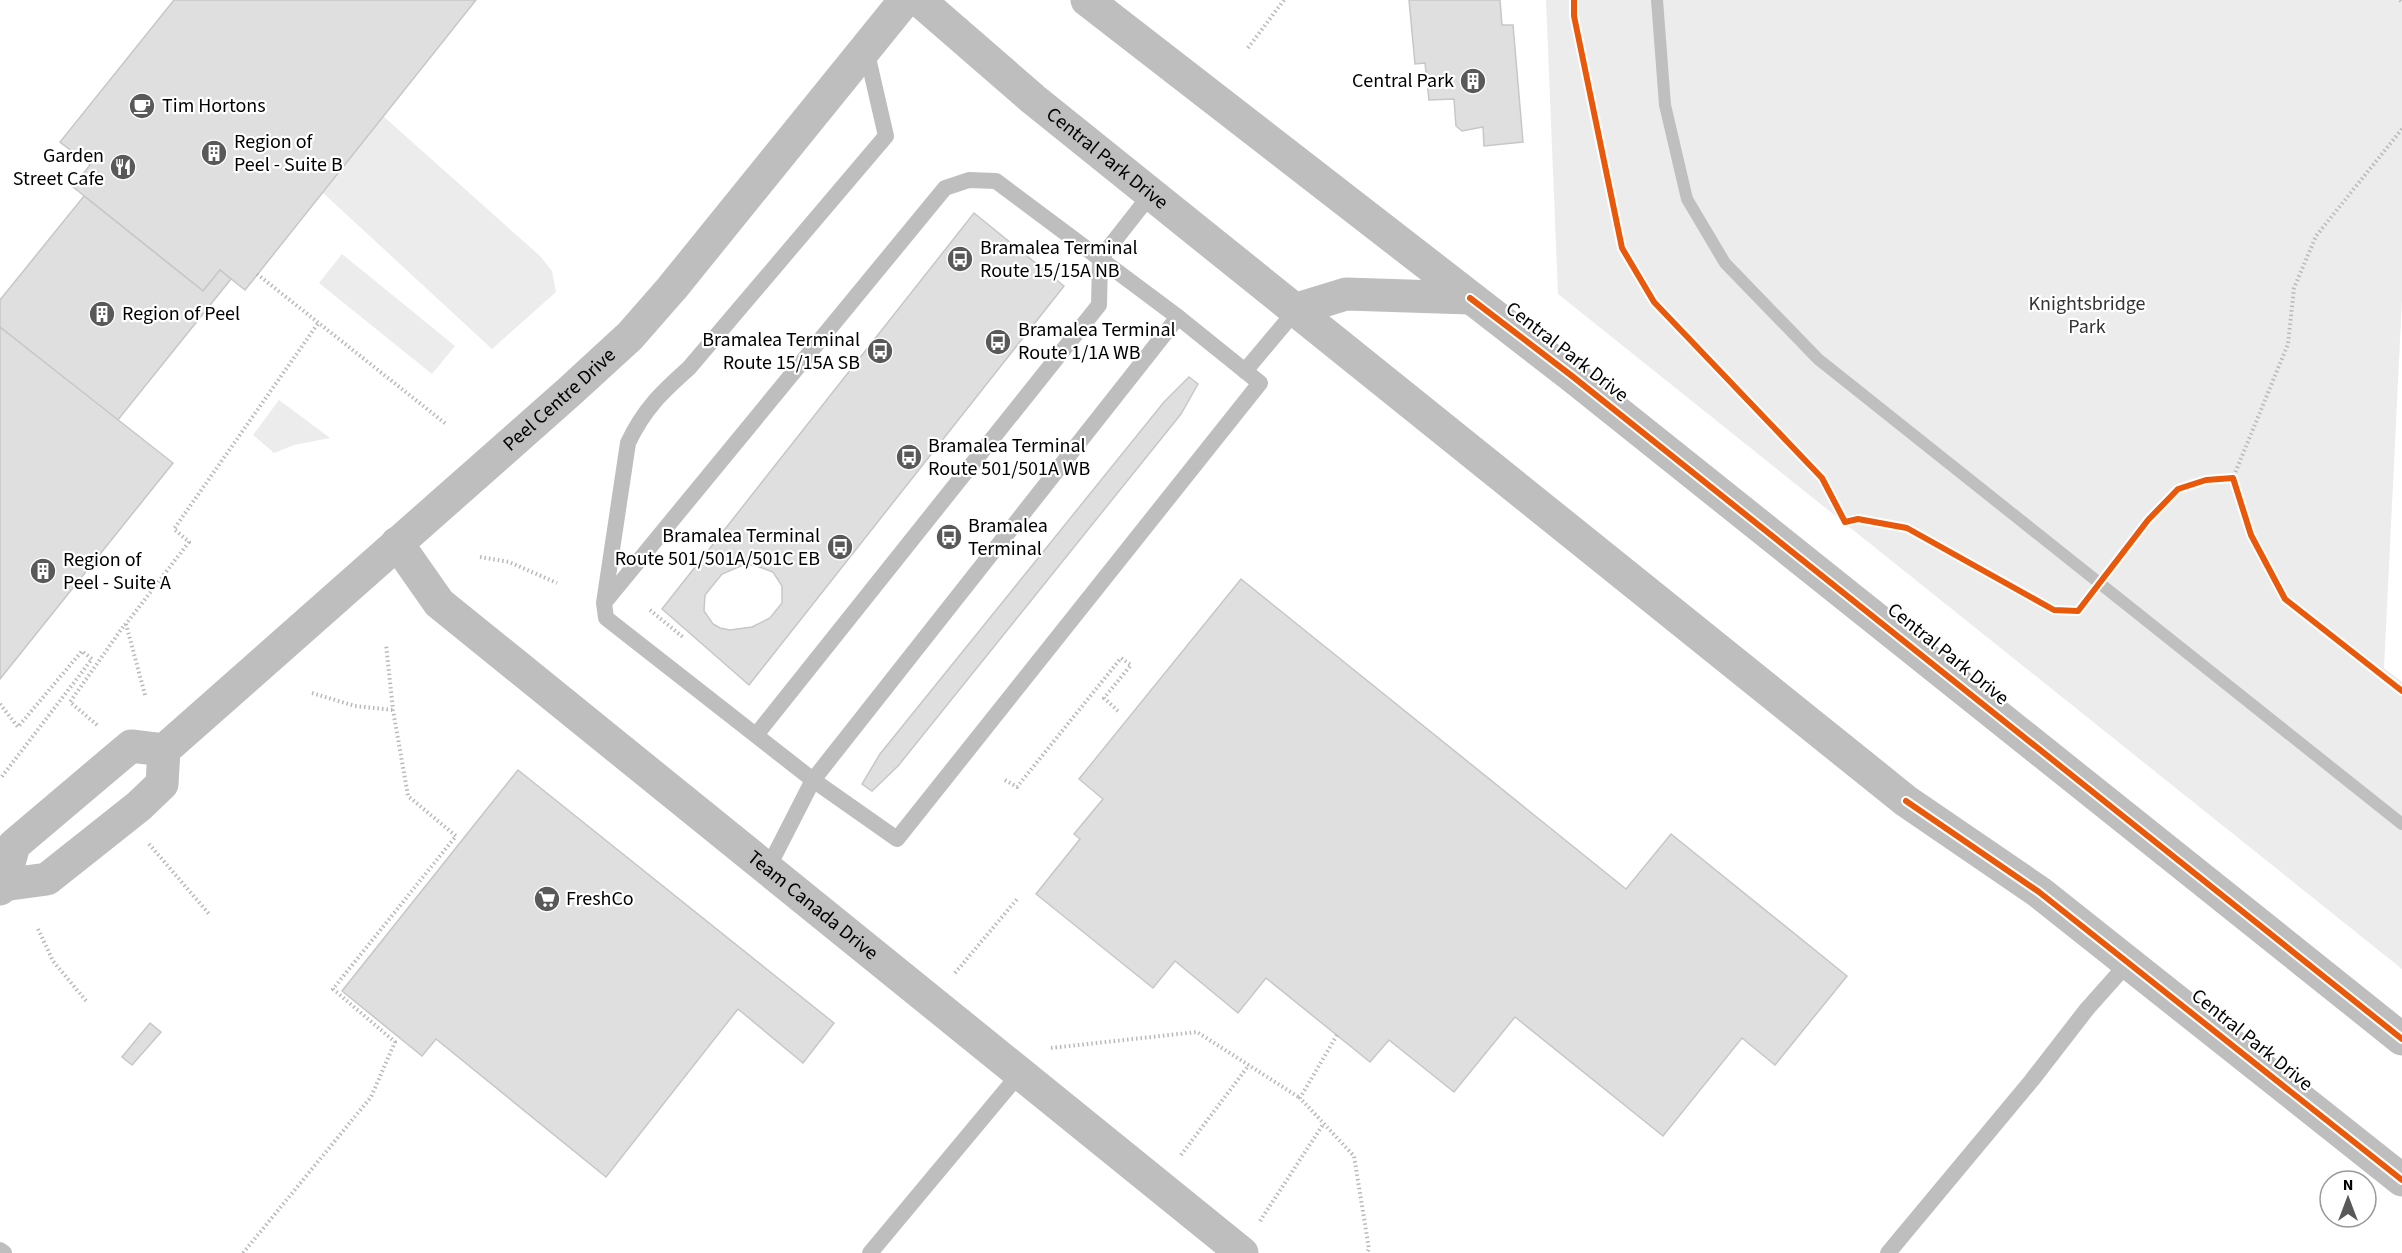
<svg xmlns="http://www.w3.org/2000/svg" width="2402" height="1253" font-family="'Source Sans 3',sans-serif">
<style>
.green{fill:#ececec}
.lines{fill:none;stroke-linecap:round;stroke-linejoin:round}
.stream{stroke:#bfbfbf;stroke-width:12}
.building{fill:#dfdfdf;stroke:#c7c7c7;stroke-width:1.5;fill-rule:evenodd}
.path{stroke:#b9b9b9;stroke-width:4;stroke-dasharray:1.5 3;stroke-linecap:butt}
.service{stroke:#bebebe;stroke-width:16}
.minor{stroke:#bebebe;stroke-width:33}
.tertiary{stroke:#bebebe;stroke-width:33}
.cycleway-casing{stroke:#fff;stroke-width:10}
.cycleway{stroke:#e8590c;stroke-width:6}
.labels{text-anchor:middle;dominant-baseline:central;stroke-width:4.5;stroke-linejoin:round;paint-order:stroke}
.poi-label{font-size:20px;fill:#000;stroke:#fff;text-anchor:start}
.street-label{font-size:20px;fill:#000;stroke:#fff}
.park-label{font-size:20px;fill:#333;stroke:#fff}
</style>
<rect width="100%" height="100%" fill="#fff"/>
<g class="green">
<polygon points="1546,0 2402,0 2402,300 2384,668 2402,682 2402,969 1558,294"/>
<polygon points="383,116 540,256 552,271 556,292 492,349 322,192"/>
<polygon points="342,254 455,346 432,374 319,283"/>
<polygon points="279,400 330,438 294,445 274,453 253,435"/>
</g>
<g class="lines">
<polyline class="stream" points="1657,0 1665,105 1687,199 1725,263 1818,359 2402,824"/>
</g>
<g class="building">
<polygon points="174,0 476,0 245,290 220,270 203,291 73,187 90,165 60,142"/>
<polygon points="1409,0 1500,0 1502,25 1513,25 1523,142 1484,146 1483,127 1462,131 1456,126 1454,99 1429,100 1425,63 1415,64"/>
<polygon points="84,196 203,291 220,270 231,279 117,421 0,327 0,300"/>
<path d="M974,213L1064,286L749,685L662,609ZM743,565H754L773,572L782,586V603L770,618L752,627L730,630L720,628L713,624L704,611L705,595L722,574Z"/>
<polygon points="0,327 173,463 0,679"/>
<polygon points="1189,377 1198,384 1181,414 898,766 872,791 862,784 880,754 1164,402"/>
<polygon points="1241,579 1626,889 1671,834 1847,976 1775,1065 1742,1038 1663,1136 1515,1017 1454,1092 1389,1040 1370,1062 1266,978 1238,1013 1175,961 1153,988 1036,894 1080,839 1074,834 1103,799 1079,779"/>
<polygon points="518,770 834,1023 803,1063 738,1009 606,1177 436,1039 422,1056 342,991"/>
<polygon points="150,1023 161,1032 132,1065 122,1057"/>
</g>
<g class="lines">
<g class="path">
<polyline points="2400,0 2402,2"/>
<polyline points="1248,48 1284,0"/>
<polyline points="2402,129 2316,236 2294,288 2288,344 2233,478 2251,535 2285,599 2402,691"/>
<polyline points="1622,248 1654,302 1822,478 1845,522 1858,519 1907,528 2054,610 2078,611 2148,520 2178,489 2206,480 2233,478"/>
<polyline points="257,274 446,424"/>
<polyline points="480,557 509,562 557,583"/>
<polyline points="650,610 684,638"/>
<polyline points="312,693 355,706 393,710"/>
<polyline points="145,695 126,624 189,542 174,529 319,322"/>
<polyline points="0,704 18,727 82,651 92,659 0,779"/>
<polyline points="97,725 70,702 125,624"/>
<polyline points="1005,780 1017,787 1121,658 1131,665 1104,698 1118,711"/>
<polyline points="149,844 210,915"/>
<polyline points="38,929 53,961 87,1002"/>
<polyline points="955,973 1018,898"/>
<polyline points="1337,1035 1300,1098 1354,1156 1369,1249 1367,1253"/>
<polyline points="1051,1048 1197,1032 1300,1098"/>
<polyline points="1181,1155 1249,1065"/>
<polyline points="1260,1221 1324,1123"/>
<polyline points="243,1253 371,1097 395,1042 333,989 456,836 408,796 393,710 386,644"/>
</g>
<g class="service">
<polyline points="1245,371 1297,309"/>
<path d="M604,603L945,188L969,180L996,181L1178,317L1260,383L897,839L813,780L606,618L604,603L628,443C644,409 662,392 689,368L886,136L866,49"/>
<polyline points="756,735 1099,305 1100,259 1151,194"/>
<polyline points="768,868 813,780 1178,317"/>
<polyline points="0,1250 4,1253"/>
<polyline points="870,1253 1020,1073"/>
<polyline points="1888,1253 2032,1080 2087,1009 2128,963"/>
</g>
<g class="minor">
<path id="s1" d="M397,543L439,603L1242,1253"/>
<path id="s2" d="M3,885L47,879L139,806L162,784L164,750L569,392L630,336L672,288L905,0"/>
<polyline points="0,889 3,885 14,845 131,746 164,750"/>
</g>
<g class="tertiary">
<path id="s3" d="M919,0L1033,99L1906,801L2039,892L2402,1180"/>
<polyline points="1087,0 1572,376 2402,1039"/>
<polyline points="1297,309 1346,294 1470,298"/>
</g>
<g class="cycleway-casing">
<g id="cycleway">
<polyline points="1574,0 1574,16 1622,248 1654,302 1822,478 1845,522 1858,519 1907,528 2054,610 2078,611 2148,520 2178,489 2206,480 2233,478 2251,535 2285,599 2402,691"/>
<polyline points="1470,298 1572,376 2402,1039"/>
<polyline points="1906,801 2039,892 2402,1180"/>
</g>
</g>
<use href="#cycleway" class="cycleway"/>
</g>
<defs>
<g id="building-disc" transform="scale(1.35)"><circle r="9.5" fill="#595959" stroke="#fff"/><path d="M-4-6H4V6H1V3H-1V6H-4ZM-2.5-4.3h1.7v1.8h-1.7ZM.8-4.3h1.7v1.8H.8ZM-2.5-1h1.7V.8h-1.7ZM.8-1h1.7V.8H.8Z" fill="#fff"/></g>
<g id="cafe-disc" transform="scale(1.35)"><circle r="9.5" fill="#595959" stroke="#fff"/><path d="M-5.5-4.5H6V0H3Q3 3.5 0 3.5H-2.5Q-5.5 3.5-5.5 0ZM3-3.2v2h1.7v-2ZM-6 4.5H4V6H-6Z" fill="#fff"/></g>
<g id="restaurant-disc" transform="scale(1.35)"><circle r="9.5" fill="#595959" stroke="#fff"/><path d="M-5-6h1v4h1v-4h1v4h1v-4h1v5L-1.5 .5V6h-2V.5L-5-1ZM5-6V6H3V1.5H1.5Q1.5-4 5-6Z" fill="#fff"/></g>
<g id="bus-disc" transform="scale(1.35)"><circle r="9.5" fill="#595959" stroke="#fff"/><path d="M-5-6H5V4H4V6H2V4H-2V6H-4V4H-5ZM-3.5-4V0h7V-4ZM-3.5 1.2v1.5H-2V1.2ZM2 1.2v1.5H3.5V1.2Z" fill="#fff"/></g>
<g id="supermarket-disc" transform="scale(1.35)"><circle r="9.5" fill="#595959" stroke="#fff"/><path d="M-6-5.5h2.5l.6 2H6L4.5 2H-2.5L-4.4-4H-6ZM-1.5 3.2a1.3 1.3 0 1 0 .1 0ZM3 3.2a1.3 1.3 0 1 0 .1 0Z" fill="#fff"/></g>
</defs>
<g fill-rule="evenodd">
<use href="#building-disc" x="1473" y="81"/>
<use href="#cafe-disc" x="142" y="106"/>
<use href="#building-disc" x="214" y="153"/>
<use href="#restaurant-disc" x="123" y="167"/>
<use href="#bus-disc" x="960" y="259"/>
<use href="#building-disc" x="102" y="314"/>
<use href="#bus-disc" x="998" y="342"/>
<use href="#bus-disc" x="880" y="351"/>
<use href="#bus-disc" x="909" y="457"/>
<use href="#bus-disc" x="949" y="537"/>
<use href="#bus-disc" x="840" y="547"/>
<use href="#building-disc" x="43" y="571"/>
<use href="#supermarket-disc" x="547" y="899"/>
</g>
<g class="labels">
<g class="poi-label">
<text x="1454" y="81" text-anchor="end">Central Park</text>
<text x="162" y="106">Tim Hortons</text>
<text x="234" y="142">Region of<tspan x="234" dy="23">Peel - Suite B</tspan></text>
<text x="104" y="156" text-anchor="end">Garden<tspan x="104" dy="23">Street Cafe</tspan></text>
<text x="980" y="248">Bramalea Terminal<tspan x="980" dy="23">Route 15/15A NB</tspan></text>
<text x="122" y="314">Region of Peel</text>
<text x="1018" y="330">Bramalea Terminal<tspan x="1018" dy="23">Route 1/1A WB</tspan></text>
<text x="860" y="340" text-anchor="end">Bramalea Terminal<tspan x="860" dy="23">Route 15/15A SB</tspan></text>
<text x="928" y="446">Bramalea Terminal<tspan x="928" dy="23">Route 501/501A WB</tspan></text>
<text x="968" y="526">Bramalea<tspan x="968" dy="23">Terminal</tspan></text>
<text x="820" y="536" text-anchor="end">Bramalea Terminal<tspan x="820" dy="23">Route 501/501A/501C EB</tspan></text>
<text x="63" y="560">Region of<tspan x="63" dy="23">Peel - Suite A</tspan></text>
<text x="566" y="899">FreshCo</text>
</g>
<g class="street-label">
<text stroke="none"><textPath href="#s3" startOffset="246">Central Park Drive</textPath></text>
<text transform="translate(1567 352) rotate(38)">Central Park Drive</text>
<text stroke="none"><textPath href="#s2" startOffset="756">Peel Centre Drive</textPath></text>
<text transform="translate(1948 654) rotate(39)">Central Park Drive</text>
<text stroke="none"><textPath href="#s1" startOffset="554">Team Canada Drive</textPath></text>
<text transform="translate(2252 1040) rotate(39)">Central Park Drive</text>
</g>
<g class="park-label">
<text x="2087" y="304">Knightsbridge<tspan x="2087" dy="23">Park</tspan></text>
</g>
</g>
<g transform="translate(2348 1199)"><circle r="28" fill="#ffffff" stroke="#999999" stroke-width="1.5"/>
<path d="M0-4.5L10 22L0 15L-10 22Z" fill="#595959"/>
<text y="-9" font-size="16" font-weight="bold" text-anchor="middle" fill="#000000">N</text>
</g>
</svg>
